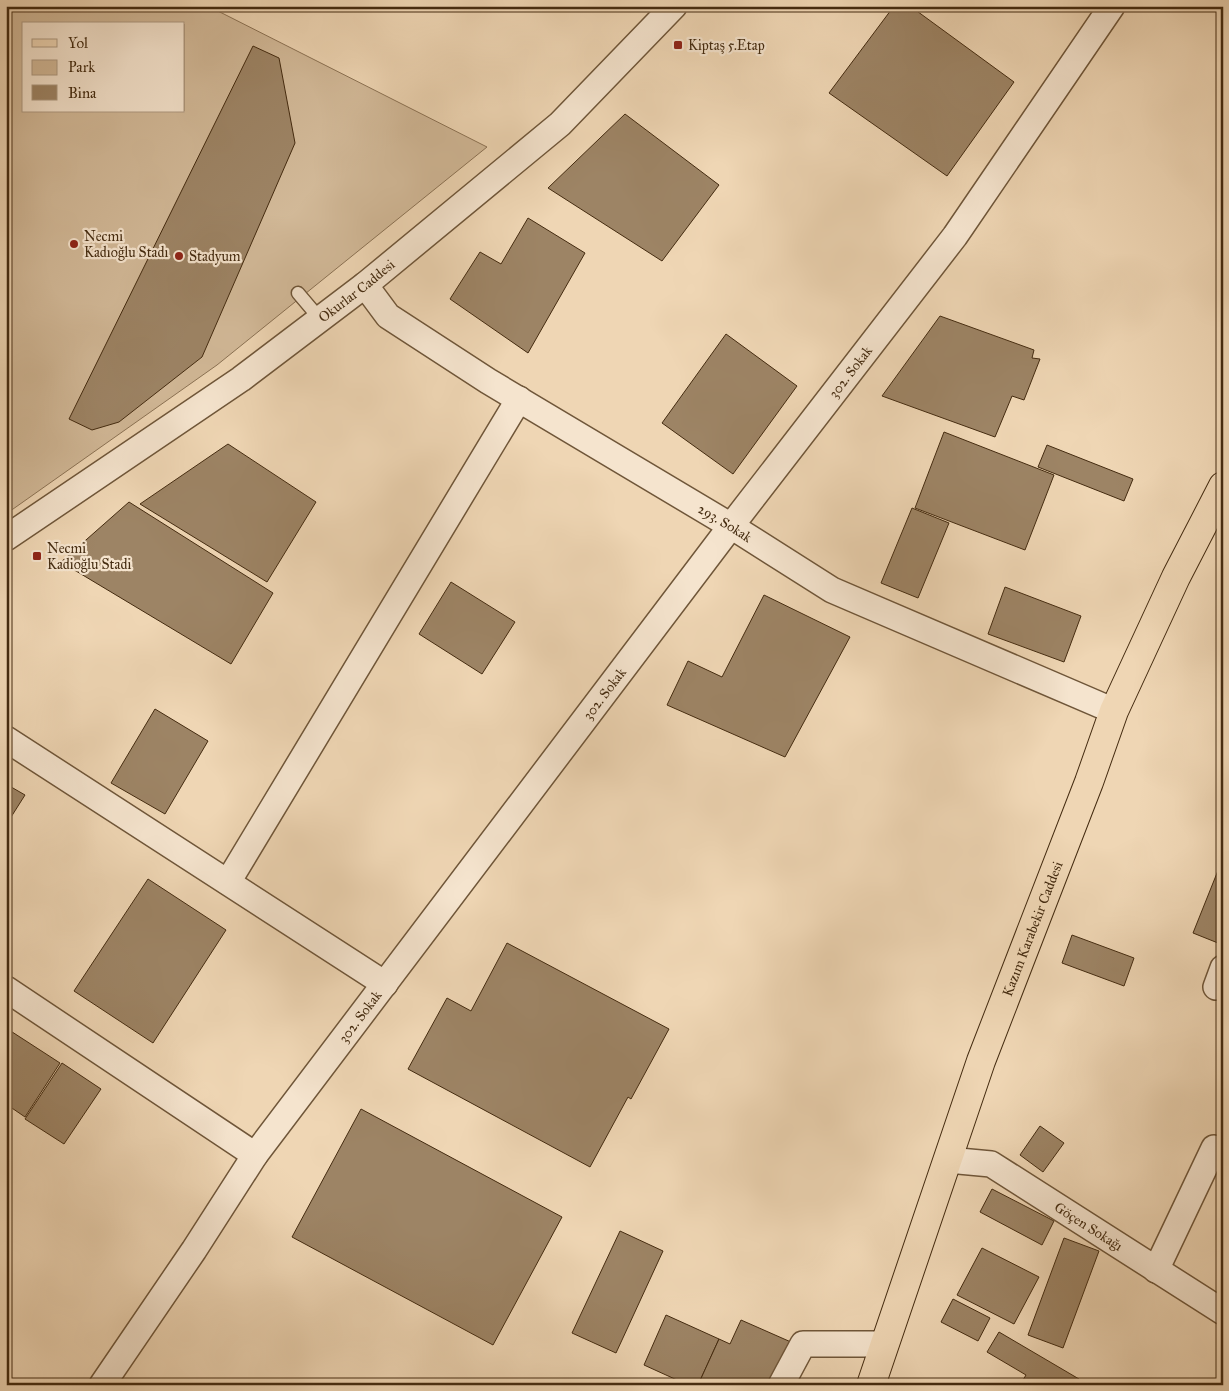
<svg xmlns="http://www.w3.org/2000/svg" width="1229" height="1391" font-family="'IM FELL Great Primer',serif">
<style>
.green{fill:#d2b998;stroke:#8b7254;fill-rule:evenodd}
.building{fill:#9d8465;stroke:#442b10}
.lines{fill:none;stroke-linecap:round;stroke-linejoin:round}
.lane-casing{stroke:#6f5639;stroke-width:15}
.street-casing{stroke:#6f5639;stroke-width:28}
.primary-casing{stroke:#442b10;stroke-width:30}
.lane{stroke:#f5e4ce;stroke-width:12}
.street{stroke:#f5e4ce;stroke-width:25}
.primary{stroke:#efd6b4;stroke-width:28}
.poi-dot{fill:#8f2418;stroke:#f5e4ce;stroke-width:2}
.labels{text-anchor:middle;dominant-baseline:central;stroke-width:4.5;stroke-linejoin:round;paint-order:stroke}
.poi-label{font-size:14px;fill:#442b10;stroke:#f5e4ce;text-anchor:start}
.street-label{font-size:14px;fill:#442b10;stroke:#f5e4ce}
</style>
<rect width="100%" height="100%" fill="#efd6b4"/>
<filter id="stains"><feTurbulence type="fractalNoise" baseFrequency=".004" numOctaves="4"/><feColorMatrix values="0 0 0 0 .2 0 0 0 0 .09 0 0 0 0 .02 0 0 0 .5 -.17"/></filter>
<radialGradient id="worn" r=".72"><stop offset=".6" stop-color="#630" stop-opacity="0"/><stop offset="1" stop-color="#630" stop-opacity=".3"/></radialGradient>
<path class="green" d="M6,6H208L487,147L217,365L6,514ZM24,24H184V111H24Z"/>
<g class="building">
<polygon points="894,6 910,6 1014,82 947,176 829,93"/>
<polygon points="253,46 279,58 295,143 202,357 119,422 92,430 69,419"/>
<polygon points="625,114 719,185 662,261 548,188"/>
<polygon points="528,218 585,253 528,353 450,299 480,252 501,264"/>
<polygon points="940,316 1034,350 1032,358 1040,359 1024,400 1012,396 995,437 882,396"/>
<polygon points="726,334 797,386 733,474 662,423"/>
<polygon points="944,432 1054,475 1025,550 915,508"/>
<polygon points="228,444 316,502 267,582 140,504"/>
<polygon points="1047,445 1133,479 1124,501 1038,467"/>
<polygon points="129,502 273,593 231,664 61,562"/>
<polygon points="912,508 949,523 918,598 881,583"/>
<polygon points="451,582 515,622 482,674 419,634"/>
<polygon points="1005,587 1081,616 1064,662 988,634"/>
<polygon points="764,595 850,637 785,757 667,705 688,661 722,677"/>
<polygon points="155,709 208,741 165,814 111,783"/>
<polygon points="6,784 25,795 6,825"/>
<polygon points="1221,863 1223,864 1223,945 1193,933"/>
<polygon points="148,879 226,930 153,1043 74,991"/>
<polygon points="1072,935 1134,958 1124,986 1062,963"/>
<polygon points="507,943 669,1029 631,1099 628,1097 590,1167 408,1069 447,998 471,1011"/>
<polygon points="6,1028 60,1063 25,1117 6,1104"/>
<polygon points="62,1063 101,1089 64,1144 25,1119"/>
<polygon points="361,1109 562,1217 493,1345 292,1237"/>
<polygon points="1040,1126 1064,1143 1043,1172 1020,1155"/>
<polygon points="992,1189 1054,1221 1042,1245 980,1212"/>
<polygon points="620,1231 663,1251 616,1353 572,1333"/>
<polygon points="1064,1238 1099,1251 1063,1348 1028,1335"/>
<polygon points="982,1248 1039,1277 1014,1324 957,1295"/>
<polygon points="953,1299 990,1318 978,1341 941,1322"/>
<polygon points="666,1315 719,1339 698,1385 688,1385 644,1365"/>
<polygon points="741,1320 800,1346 782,1385 698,1385 719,1339 730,1344"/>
<polygon points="999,1332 1079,1379 1075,1385 1020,1385 1026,1375 987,1352"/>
</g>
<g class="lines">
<g class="lane-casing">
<polyline id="lane" points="298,293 320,319"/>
</g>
<g class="street-casing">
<g id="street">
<path id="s1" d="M365,285L388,316L488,381L731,526L832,590L1114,711"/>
<path id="s2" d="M6,538L241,379L365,285L560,124L674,6"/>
<polyline points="6,739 385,984"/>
<polyline points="228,882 519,399"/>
<polyline points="1216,987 1223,968"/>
<polyline points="6,989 255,1155"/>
<path id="s3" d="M948,1160L991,1164L1223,1312"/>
<polyline points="1156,1270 1214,1148 1223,1151"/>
<path id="s4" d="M102,1385L194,1250L255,1155L731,526L955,236L1112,6"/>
<polyline points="781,1385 803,1344 885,1344"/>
</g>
</g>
<g class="primary-casing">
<g id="primary">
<path id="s5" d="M871,1385L981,1061L1089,782L1114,711L1176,577L1223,486"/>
</g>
</g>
<use href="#lane" class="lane"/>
<use href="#street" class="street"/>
<use href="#primary" class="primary"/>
</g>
<g class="poi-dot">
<rect x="673" y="40" width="10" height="10" rx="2.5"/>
<circle cx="74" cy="244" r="5"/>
<circle cx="179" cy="256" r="5"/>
<rect x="32" y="551" width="10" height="10" rx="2.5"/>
</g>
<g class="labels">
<g class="poi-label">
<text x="688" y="45">Kiptaş 5.Etap</text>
<text x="84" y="236">Necmi<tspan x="84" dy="16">Kadıoğlu Stadı</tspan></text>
<text x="189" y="256">Stadyum</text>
<text x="47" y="548">Necmi<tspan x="47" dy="16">Kadioğlu Stadi</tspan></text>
</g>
<g class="street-label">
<text stroke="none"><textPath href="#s2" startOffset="429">Okurlar Caddesi</textPath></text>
<text stroke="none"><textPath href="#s4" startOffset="1260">302. Sokak</textPath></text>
<text stroke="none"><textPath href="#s1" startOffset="434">293. Sokak</textPath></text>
<text stroke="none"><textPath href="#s4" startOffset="855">302. Sokak</textPath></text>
<text stroke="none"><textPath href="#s5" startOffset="484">Kazım Karabekir Caddesi</textPath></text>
<text stroke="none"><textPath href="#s4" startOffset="450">302. Sokak</textPath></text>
<text stroke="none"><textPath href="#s3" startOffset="159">Göçen Sokağı</textPath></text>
</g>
</g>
<rect width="1229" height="1391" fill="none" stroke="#efd6b4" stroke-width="25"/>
<rect x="8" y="8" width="1214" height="1376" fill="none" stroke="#442b10" stroke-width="2.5"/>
<rect x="12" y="12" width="1204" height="1366" fill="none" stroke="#442b10"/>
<rect x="22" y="22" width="162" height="90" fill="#f5e4ce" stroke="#ae9a82"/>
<rect x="32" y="39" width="25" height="8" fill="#efd6b4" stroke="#ae9a82"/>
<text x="68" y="48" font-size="15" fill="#442b10">Yol</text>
<rect x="32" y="60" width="25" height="15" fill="#d2b998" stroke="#ae9a82"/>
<text x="68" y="72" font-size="15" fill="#442b10">Park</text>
<rect x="32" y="85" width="25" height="15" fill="#9d8465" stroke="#ae9a82"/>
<text x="68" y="98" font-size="15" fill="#442b10">Bina</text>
<rect width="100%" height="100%" filter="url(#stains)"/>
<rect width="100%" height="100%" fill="url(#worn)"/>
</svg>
